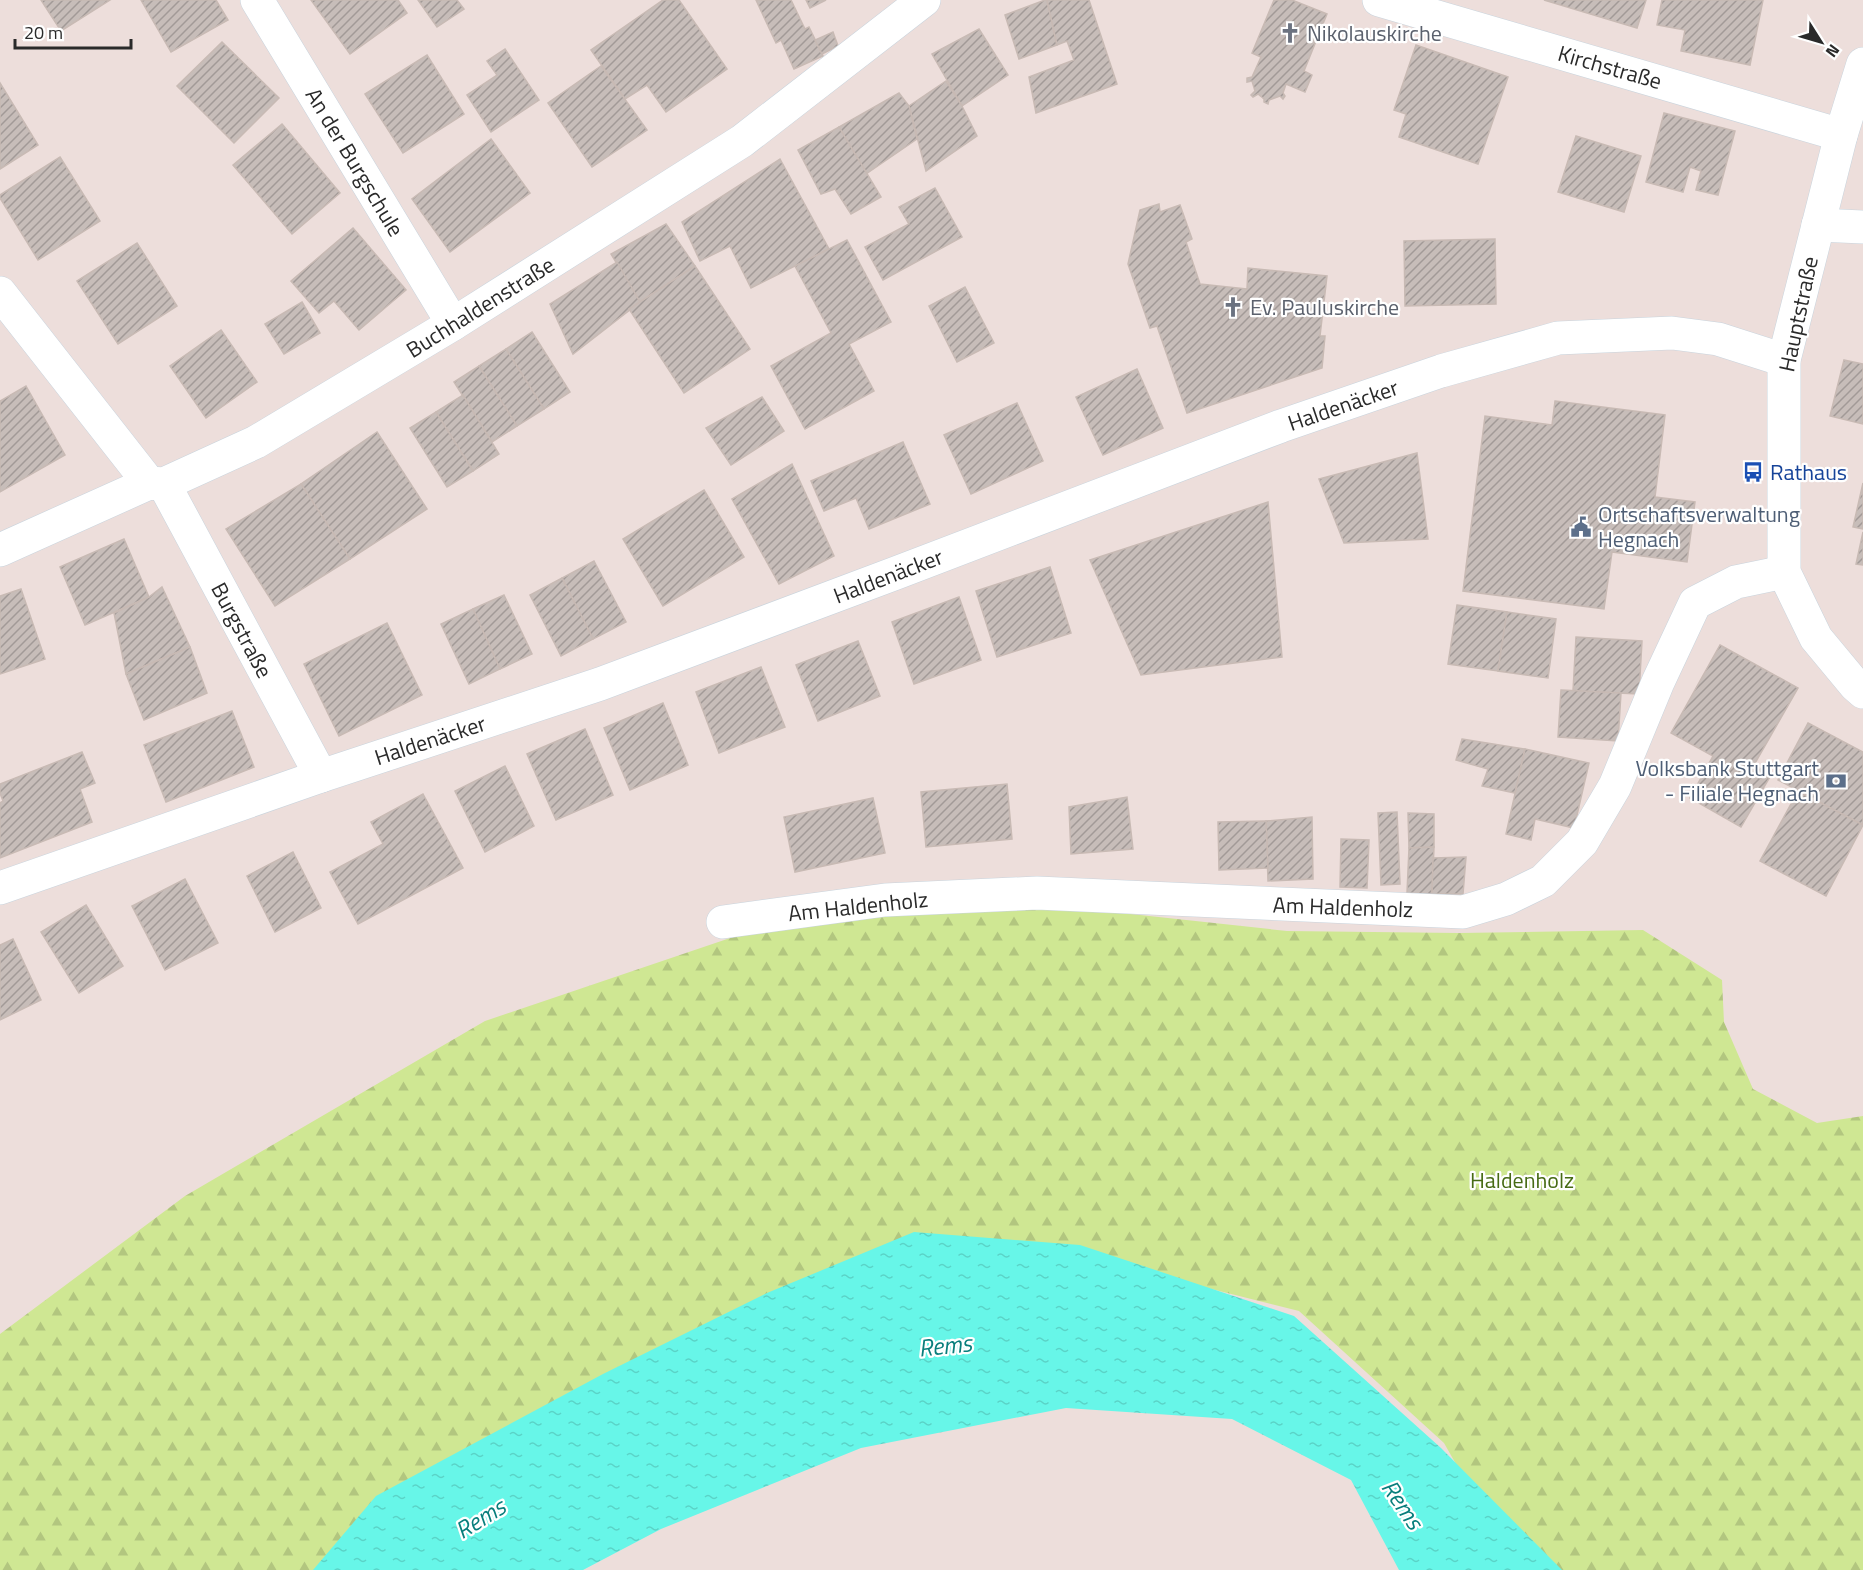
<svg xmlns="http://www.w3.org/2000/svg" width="1863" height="1570" font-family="'Titillium Web',sans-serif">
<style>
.forest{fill:url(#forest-firs)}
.water{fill:url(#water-ripples)}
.building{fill:url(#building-hatch);stroke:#c8bab4;stroke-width:1.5}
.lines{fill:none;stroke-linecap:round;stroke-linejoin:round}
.street-casing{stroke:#c9d4dd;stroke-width:34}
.street{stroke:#fff;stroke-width:33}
.labels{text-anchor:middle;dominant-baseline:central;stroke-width:4.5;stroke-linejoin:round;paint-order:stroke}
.worship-label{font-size:22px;fill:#5b616d;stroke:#fff;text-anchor:start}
.street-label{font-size:22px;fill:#2a2a2a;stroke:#fff}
.transit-label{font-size:22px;fill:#164399;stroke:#fff;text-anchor:start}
.service-label{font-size:22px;fill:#4e5e75;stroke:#fff;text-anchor:start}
.park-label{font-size:22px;fill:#476b15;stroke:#fff}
.water-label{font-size:24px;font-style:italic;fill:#087e7c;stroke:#fff}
</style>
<defs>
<pattern id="forest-firs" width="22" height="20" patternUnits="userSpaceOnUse" patternTransform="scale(1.5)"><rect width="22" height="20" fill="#cfe793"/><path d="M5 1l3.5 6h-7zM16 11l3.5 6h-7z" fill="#b2c67f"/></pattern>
<pattern id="water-ripples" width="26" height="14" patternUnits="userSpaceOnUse" patternTransform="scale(1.5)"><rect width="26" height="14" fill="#67f6e8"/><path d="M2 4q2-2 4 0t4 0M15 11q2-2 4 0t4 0" fill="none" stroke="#5ad3c7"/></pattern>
<pattern id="building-hatch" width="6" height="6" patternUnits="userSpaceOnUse" patternTransform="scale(1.5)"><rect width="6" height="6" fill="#c7bdb9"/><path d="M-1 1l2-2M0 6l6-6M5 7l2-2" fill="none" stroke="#a29a97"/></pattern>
</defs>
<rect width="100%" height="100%" fill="#eddedb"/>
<polygon class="forest" points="1038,904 1287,931 1459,933 1643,930 1722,980 1724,1022 1753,1089 1817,1123 1863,1116 1863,1570 1519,1570 1514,1566 1444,1443 1299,1311 1124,1267 330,1570 0,1570 0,1334 185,1196 485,1021 739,935 888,916"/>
<polygon class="water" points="914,1232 1080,1245 1294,1316 1441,1448 1562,1570 1399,1570 1351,1480 1232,1419 1066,1408 861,1448 661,1529 583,1570 313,1570 376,1496 603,1374 767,1293"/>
<g class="building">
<polygon points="41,0 110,0 61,31"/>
<polygon points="141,0 216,0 228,20 171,52"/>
<polygon points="311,0 398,0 407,13 350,54"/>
<polygon points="418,0 457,0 464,9 437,27"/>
<polygon points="663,0 679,0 727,69 666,112 647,85 625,99 591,50"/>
<polygon points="756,0 791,0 805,29 809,27 823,56 794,69 781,40 776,43"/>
<polygon points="806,0 826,0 810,8"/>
<polygon points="1045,0 1047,0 1057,45 1019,59 1005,15"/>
<polygon points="1047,0 1089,0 1117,84 1036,113 1029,77 1074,60 1067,41 1057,45"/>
<polygon points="1274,0 1292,0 1327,14 1304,71 1312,75 1305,92 1286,84 1283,93 1285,96 1283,99 1280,96 1269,100 1268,104 1264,102 1264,99 1258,94 1253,97 1251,95 1255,91 1252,81 1247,82 1247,78 1252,77 1261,57 1252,53"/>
<polygon points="1544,0 1646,0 1637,28"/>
<polygon points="1662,0 1763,0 1750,65 1681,51 1685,30 1657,25"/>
<polygon points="979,29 1008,75 962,106 932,54"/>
<polygon points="833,32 838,46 822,54 815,40"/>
<polygon points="222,42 279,98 234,143 177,86"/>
<polygon points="1416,45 1508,77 1478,164 1399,137 1406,114 1394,110"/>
<polygon points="505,49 539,100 491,132 467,95 497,75 487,61"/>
<polygon points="427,55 464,114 403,153 365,94"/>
<polygon points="601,66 647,130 592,167 548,103"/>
<polygon points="946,81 962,106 977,136 926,171 909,106"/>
<polygon points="0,83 38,145 0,169"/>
<polygon points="899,93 909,106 917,139 866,174 839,127"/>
<polygon points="1664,113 1735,131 1718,195 1696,190 1701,171 1690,167 1683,192 1646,182"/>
<polygon points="282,124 340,193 292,234 233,165"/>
<polygon points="839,127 881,197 851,214 835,189 821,194 798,150"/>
<polygon points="1576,136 1641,156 1624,212 1558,192"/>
<polygon points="491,139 530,193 450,252 412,199"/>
<polygon points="60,157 100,221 38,260 0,198 0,195"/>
<polygon points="780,159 829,249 751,288 730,246 700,261 682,222"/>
<polygon points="935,188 962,237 883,280 865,247 909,224 899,207"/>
<polygon points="1159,204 1160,212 1180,205 1192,239 1186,242 1200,284 1247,289 1248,268 1327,276 1320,336 1325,336 1322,368 1187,413 1157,326 1150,328 1128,264 1140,210"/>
<polygon points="666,224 695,266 640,302 611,254"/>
<polygon points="353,228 406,290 359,330 334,301 319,313 291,281"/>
<polygon points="1495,239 1496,304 1405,306 1404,241"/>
<polygon points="847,240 891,322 849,344 874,391 805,429 771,366 831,333 795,266"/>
<polygon points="137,243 177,306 118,344 77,281"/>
<polygon points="617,262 640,302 573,354 550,304"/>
<polygon points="695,266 750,349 684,393 629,309"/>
<polygon points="965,287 994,343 957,362 929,306"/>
<polygon points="302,302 320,333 284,354 265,324"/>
<polygon points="221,330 257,382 206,418 170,366"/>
<polygon points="532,332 570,392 544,409 506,349"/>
<polygon points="506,349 544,409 517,426 479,366"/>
<polygon points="1844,360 1863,364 1863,424 1830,416"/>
<polygon points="479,366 517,426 492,442 454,382"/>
<polygon points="1137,369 1163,428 1103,455 1076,397"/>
<polygon points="26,386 65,455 0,492 0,401"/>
<polygon points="463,395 499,454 473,471 436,412"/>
<polygon points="762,397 784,431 731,465 706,428"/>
<polygon points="1555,401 1665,415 1655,497 1695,502 1687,562 1612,552 1604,609 1463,591 1485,416 1552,425"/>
<polygon points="1017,403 1043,461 971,494 944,435"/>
<polygon points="436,412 473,471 447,487 410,428"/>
<polygon points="377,432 427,509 350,559 301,484"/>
<polygon points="903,442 930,504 869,529 856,498 824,511 811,481"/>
<polygon points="1417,453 1428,539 1344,543 1319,479"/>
<polygon points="792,464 834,556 779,584 732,499"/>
<polygon points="1863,483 1863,529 1853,527"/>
<polygon points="301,484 350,559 275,606 226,529"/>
<polygon points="704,490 744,557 663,606 623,539"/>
<polygon points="1268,502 1282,657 1141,675 1090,560"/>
<polygon points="1863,532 1863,565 1856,564"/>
<polygon points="124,539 149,597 85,625 60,567"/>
<polygon points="594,561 626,622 593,639 562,578"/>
<polygon points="1050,567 1071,633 997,657 976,591"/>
<polygon points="562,578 593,639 561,656 530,595"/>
<polygon points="162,587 190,647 126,674 114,613 149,597"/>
<polygon points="21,589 45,659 0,674 0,596"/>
<polygon points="504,595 532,654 500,669 473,609"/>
<polygon points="959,597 981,660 914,684 892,622"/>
<polygon points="1457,605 1507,612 1498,671 1448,664"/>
<polygon points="473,609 500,669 469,684 441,624"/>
<polygon points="1507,612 1556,619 1548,678 1498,671"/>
<polygon points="387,623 422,695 339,736 304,664"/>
<polygon points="1576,637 1642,641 1639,694 1573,691"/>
<polygon points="858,641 880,696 818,721 796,665"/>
<polygon points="1720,645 1798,688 1754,765 1771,775 1741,827 1690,798 1713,756 1671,733"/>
<polygon points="190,647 207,693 144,720 126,674"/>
<polygon points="761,667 785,727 719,753 696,692"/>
<polygon points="1561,690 1621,693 1618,741 1558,737"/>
<polygon points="663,703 688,765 630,790 604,728"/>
<polygon points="232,711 254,767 166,802 144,745"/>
<polygon points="1808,723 1863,752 1863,825 1778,780"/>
<polygon points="585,729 613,795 556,820 527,754"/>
<polygon points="1462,739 1525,749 1515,793 1482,786 1488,769 1456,760"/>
<polygon points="1525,749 1589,763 1574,828 1535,819 1531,840 1506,834"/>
<polygon points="82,752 95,783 80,789 92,822 0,858 0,803 3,801 0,793 0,784"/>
<polygon points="505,766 534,826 485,852 455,791"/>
<polygon points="1007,784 1012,839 926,847 921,792"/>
<polygon points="1798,791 1863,825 1826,896 1760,861"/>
<polygon points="423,794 463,868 358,924 330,872 383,844 371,822"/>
<polygon points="1127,797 1133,849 1071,854 1069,807"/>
<polygon points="873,798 885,853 795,872 784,817"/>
<polygon points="1397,812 1400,884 1381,885 1378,813"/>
<polygon points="1408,813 1434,814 1434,847 1409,848"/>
<polygon points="1312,817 1313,879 1268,881 1266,821"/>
<polygon points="1266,821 1268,868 1219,870 1218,822"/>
<polygon points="1341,839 1369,840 1367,888 1340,887"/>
<polygon points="1434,847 1432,894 1407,893 1409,848"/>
<polygon points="293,852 321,908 275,932 247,876"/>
<polygon points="1466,857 1463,894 1432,894 1433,858"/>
<polygon points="185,879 218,943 165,970 132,906"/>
<polygon points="86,905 123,966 79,993 41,932"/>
<polygon points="13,939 41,1000 0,1020 0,945"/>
</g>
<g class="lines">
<g class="street-casing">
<g id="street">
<polyline points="257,0 453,324"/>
<polyline points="1379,0 1841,135"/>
<polyline points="1863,64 1841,135 1784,360 1784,572 1816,638 1855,685 1863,692"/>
<polyline points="1818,225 1863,227"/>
<polyline points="0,293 149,483"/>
<polyline points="164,484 321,776"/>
<polyline points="0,550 149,483 164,484 256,442 453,324 742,141 924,0"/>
<polyline points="0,888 321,776 600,684 896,573 1281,426 1441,371 1558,338 1672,333 1718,339 1784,360"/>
<polyline points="723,922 885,900 1037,893 1463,912 1506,899 1543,881 1582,842 1615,786 1658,682 1695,603 1736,582 1784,572"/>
</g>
</g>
<use href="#street" class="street"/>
</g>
<defs>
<g id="church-bare" transform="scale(1.62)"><path d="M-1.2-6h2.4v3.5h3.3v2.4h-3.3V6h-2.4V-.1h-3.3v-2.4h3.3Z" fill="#6b7280" stroke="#fff" stroke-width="2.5" paint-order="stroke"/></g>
<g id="bus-bare" transform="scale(1.62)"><path d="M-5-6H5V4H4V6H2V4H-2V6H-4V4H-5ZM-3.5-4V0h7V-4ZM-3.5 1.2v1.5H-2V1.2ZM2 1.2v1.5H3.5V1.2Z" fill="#1a4fb4" stroke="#fff" stroke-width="2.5" paint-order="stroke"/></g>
<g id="civic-bare" transform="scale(1.62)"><path d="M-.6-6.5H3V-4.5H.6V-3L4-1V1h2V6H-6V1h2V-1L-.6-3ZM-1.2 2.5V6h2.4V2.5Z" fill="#5c6f8a" stroke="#fff" stroke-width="2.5" paint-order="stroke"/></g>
<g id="bank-bare" transform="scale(1.62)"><path d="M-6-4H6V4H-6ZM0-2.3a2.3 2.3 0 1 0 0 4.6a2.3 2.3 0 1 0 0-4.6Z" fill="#5c6f8a" stroke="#fff" stroke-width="2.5" paint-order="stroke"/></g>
</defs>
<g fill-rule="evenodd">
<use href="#church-bare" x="1290" y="33"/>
<use href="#church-bare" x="1233" y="307"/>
<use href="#bus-bare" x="1753" y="472"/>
<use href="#civic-bare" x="1581" y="527"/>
<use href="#bank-bare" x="1836" y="781"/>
</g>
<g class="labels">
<g class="worship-label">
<text x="1307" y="33">Nikolauskirche</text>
<text x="1250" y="307">Ev. Pauluskirche</text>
</g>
<g class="street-label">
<text transform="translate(1610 67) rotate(16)">Kirchstraße</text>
<text transform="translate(355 162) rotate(59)">An der Burgschule</text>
<text transform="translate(480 307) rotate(-32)">Buchhaldenstraße</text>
<text transform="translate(1798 314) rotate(-78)">Hauptstraße</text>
<text transform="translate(1343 405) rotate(-19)">Haldenäcker</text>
<text transform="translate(888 576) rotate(-21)">Haldenäcker</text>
<text transform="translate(242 630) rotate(62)">Burgstraße</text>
<text transform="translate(430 740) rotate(-18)">Haldenäcker</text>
<text transform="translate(858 906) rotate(-6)">Am Haldenholz</text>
<text transform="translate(1343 907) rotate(2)">Am Haldenholz</text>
</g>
<g class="transit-label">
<text x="1770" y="472">Rathaus</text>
</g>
<g class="service-label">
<text x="1598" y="514">Ortschaftsverwaltung<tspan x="1598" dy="25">Hegnach</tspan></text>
<text x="1819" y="768" text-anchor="end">Volksbank Stuttgart<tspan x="1819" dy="25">- Filiale Hegnach</tspan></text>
</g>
<g class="park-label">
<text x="1522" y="1180">Haldenholz</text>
</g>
<g class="water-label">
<text transform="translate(945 1345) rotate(-6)">Rems</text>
<text transform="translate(1403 1504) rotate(56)">Rems</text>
<text transform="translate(480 1518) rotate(-32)">Rems</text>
</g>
</g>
<g transform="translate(1821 42) rotate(127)" stroke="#ffffff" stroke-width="4.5" paint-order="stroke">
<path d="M0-4.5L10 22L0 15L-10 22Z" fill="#2a2a2a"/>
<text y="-9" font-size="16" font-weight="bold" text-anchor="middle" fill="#2a2a2a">N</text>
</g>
<path d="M15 39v9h116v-9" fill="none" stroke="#2a2a2a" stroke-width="3"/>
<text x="24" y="39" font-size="18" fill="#2a2a2a" stroke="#ffffff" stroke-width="4.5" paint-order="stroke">20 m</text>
</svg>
